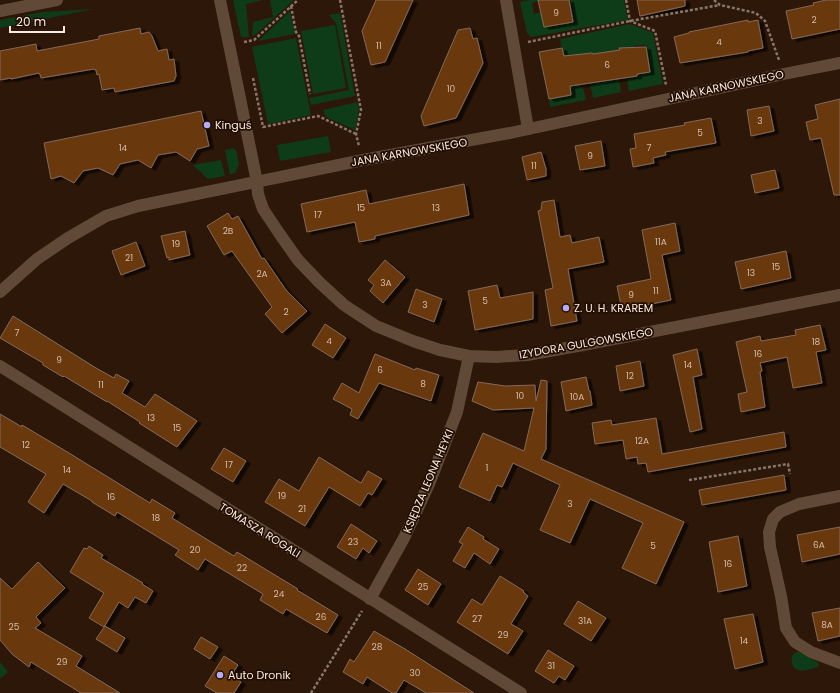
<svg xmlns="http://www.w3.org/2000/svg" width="840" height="693" font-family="Poppins,sans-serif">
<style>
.green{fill:#0f3c18}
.building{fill:#693811;stroke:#846958;filter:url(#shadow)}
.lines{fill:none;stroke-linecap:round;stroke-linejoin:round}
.path{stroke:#89766a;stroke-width:2.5;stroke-dasharray:3 2;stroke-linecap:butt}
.minor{stroke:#614938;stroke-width:12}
.poi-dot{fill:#b5acf8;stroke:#220e02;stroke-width:1.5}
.labels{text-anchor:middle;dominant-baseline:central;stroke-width:3.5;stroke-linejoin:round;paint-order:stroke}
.number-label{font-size:9px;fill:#d5bdac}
.street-label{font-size:11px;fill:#f9e9e0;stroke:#220e02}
.poi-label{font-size:11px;fill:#f9e9e0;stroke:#220e02;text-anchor:start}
</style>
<defs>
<filter id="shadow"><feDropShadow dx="4.5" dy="2.5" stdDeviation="0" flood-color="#0009"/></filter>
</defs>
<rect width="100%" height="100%" fill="#2c1708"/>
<g class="green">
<polygon points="233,0 263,0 246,4 249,37 241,37"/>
<polygon points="270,0 294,0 255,35 252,36 253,22 273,17"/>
<polygon points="530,0 538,0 538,1 532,3 534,14 541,12 545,27 573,22 571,12 572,11 572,9 571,9 569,0 624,0 628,20 531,37 527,33 520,2"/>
<polygon points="94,9 0,28 0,20 43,12"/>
<polygon points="290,11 295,34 258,41"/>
<polygon points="340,13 355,96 311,105 309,98 349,90 336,23 329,15"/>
<polygon points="630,24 653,33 663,84 629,91 627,79 637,77 637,74 650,72 646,45 634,46 634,49 619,49 620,51 593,54 592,53 591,53 564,58 560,39"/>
<polygon points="335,25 346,88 313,94 301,31"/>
<polygon points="296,38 311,115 268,124 252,47"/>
<polygon points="619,78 621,92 593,98 590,84"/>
<polygon points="582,83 586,100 550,107 549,99 571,95 569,85"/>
<polygon points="357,102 359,110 355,130 326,117 323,110"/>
<polygon points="328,136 331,152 280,161 277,145"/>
<polygon points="233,148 236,150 239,164 236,172 230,175 225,150"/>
<polygon points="221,160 225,176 208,179 193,165"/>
<path d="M796,652H799L817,662L819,665L818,667C813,668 804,672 798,670C791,668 789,656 796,652Z"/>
<polygon points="0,662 8,672 1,678 0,677"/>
</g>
<g class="building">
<polygon points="376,0 413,0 385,62 371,65 362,31"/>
<polygon points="538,0 569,0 573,22 544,27"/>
<polygon points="637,0 685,0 685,6 640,16"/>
<polygon points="826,0 840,0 840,29 792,39 786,11 814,5 813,3"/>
<polygon points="748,20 748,22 758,20 763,48 748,51 748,52 680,63 674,37 689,33 689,32"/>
<polygon points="140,28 141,34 149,32 152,36 158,51 167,49 169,60 174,59 176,76 174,81 115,92 114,88 102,90 99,74 97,75 96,70 95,70 94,69 41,78 40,74 39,74 39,73 11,79 11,78 0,80 0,51 36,44 37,51 99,39 99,36"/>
<polygon points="470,28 473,39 477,38 483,63 456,118 424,126 421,116 458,30"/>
<polygon points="646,47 650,72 637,74 637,76 570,86 571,95 549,99 539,52 562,48 564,56 592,53 593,54 620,50 619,48"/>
<polygon points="840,99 840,195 834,195 821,138 810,140 806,122 818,119 815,105"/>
<polygon points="769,106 774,131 751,136 747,110"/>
<polygon points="201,111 209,146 197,149 190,161 176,152 158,155 151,168 138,160 120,164 113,175 98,168 83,171 74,183 61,176 51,179 44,143"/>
<polygon points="711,118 716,143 665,152 666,155 653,158 654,163 633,167 630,149 636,148 634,134 685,125 684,123"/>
<polygon points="601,141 605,166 580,170 575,146"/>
<polygon points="541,152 546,169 546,176 527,180 522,157"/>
<polygon points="775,170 779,188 755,193 751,175"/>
<polygon points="464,184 469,215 375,236 375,239 359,242 355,222 307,232 301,204 366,190 369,204"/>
<polygon points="554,200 560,237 570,235 572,243 599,237 604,262 568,269 577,321 551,326 545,290 553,288 538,211 541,210 542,202"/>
<polygon points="228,213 232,219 238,216 262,259 264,258 286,290 307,311 282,333 265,314 272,307 232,251 224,255 207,226"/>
<polygon points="675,223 680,251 662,255 671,300 622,310 617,286 651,279 642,230"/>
<polygon points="185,231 190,255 169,260 169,257 167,258 161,236"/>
<polygon points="136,242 145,266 121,275 112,251"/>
<polygon points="786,251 791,278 741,289 735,262"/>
<polygon points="385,260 405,277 383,303 370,291 374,285 368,280"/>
<polygon points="497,285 500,298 533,292 533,319 475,330 468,291"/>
<polygon points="416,289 442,299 434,322 408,312"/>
<polygon points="13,316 96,368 114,378 116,374 129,381 122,393 145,407 155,394 197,421 177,447 139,423 140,422 107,401 107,402 64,376 63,377 43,365 43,363 0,338"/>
<polygon points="325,324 346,338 333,358 312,345"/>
<polygon points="820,325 826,350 816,352 822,383 793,388 787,357 760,363 762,371 760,372 765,407 741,412 738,394 747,392 736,342 760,336 761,341 796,335 795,330"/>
<polygon points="697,349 702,375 693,377 702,429 690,432 673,355"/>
<polygon points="375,354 415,370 416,368 439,375 431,401 393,388 379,383 358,419 350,415 352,409 333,399 342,383 359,393"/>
<polygon points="640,361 644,386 620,391 616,366"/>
<polygon points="586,377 589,391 590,391 592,405 566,411 561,382"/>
<polygon points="541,380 547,381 546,449 541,459 684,522 656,584 622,568 643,523 590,499 570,543 540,530 560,485 513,463 502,487 497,485 490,501 459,487 483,433 524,451 534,408 493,410 472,401 478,382 505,386 535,385 536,401"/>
<polygon points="0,414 22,427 22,425 69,453 150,503 152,499 175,513 172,518 234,556 237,552 298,589 297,590 338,615 327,633 286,609 283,614 260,600 263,594 205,559 198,570 175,555 179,550 117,512 115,516 92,502 92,501 63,484 44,513 28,502 46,474 0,447"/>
<polygon points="656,418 662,454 784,432 786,447 648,472 646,463 638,464 637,457 626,459 623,440 595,444 592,423 611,420 612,425"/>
<polygon points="224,448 246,461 233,482 211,469"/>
<polygon points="319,457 361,483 368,471 382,479 372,495 368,493 360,506 329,487 305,526 265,502 279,479 299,491"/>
<polygon points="784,475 786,490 702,505 699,490"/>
<polygon points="351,524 377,541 369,553 363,548 356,559 337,547"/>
<polygon points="468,527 484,537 483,539 499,549 490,564 474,553 465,568 453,561 463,544 459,542"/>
<polygon points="840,527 840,554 802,562 797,535"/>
<polygon points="738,536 747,586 718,592 709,542"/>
<polygon points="89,546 103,555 101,558 143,583 142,584 153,591 146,603 135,597 128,608 119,602 104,627 89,618 104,593 70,572 84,548 87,549"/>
<polygon points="38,562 65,588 36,617 41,623 35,628 82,656 76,666 120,693 81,693 31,662 29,667 12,654 0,640 0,578 12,589"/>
<polygon points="418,569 441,584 428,605 405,590"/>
<polygon points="500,576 524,591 523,592 528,596 511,624 523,631 508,654 457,622 472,599 482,605"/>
<polygon points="578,601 606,618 591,641 564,624"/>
<polygon points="840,608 840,636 818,641 812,613"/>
<polygon points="753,614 763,662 735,669 724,619"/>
<polygon points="105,626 125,638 117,652 96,639"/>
<polygon points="374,631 405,649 474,693 426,693 404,680 396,693 392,693 367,677 363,684 343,672 350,659 354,662"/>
<polygon points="201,637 218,647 210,659 194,649"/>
<polygon points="548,650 574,666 565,680 559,676 554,683 535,671"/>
<polygon points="224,656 238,665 231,676 241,682 234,693 217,693 205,686"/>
</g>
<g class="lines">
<g class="path">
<polyline points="340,0 361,110 356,134 359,146"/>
<polyline points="626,0 630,21 655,31 666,85"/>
<polyline points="714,0 720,5 756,13 765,21 779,60"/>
<polyline points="291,6 296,32 299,36 310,94"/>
<polyline points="244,42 254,40 298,0"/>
<polyline points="528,42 630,21 720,5"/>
<polyline points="253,78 263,127 318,116 356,134"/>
<polyline points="689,480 788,464 790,474"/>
<polyline points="311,693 362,611"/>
</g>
<g class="minor">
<polyline points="220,0 257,182 258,194 263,209 279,233 298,260 319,282 344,305 376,326 413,341 440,350 469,356 496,357 527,355 583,345 840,295"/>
<polyline points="506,0 528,129"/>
<polyline points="0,11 57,0"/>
<polyline points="0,292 37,259 68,238 106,216 138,206 363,160 510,133 784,74 840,63"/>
<polyline points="0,366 521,693"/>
<polyline points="840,496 799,504 780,512 773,519 769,532 770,547 781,596 786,628 795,642 811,652 840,663"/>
<polyline points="370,599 404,538 429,484 457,412 469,356"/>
</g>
</g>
<g class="poi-dot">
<circle cx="207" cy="125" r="4"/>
<circle cx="566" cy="308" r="4"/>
<circle cx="220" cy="675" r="4"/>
</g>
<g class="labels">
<g class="number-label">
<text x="556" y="13">9</text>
<text x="814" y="20">2</text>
<text x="719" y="42">4</text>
<text x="379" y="46">11</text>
<text x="607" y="65">6</text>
<text x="451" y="89">10</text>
<text x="760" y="121">3</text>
<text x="700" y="133">5</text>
<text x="123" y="148">14</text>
<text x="649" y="148">7</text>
<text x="590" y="156">9</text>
<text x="534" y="166">11</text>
<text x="361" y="208">15</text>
<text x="436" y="208">13</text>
<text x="318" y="215">17</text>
<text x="228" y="231">2B</text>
<text x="661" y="242">11A</text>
<text x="176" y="244">19</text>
<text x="129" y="258">21</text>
<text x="776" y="267">15</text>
<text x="751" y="273">13</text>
<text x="262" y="274">2A</text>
<text x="386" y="283">3A</text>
<text x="656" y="291">11</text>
<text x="631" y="295">9</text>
<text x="485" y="301">5</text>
<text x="425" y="305">3</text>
<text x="286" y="312">2</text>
<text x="17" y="333">7</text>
<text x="329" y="341">4</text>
<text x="816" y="342">18</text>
<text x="758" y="354">16</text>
<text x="59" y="360">9</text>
<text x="688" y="365">14</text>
<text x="380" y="370">6</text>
<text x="630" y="376">12</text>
<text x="423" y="384">8</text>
<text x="101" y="385">11</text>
<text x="520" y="396">10</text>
<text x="577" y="397">10A</text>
<text x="151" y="418">13</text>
<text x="177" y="428">15</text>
<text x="642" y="441">12A</text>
<text x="26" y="445">12</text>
<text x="229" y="465">17</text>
<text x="487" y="468">1</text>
<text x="67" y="470">14</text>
<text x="282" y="496">19</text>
<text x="111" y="497">16</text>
<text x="570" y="504">3</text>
<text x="302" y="509">21</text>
<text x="156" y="518">18</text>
<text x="353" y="542">23</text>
<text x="819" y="545">6A</text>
<text x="653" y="546">5</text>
<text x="195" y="550">20</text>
<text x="728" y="564">16</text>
<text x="242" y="568">22</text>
<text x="423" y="587">25</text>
<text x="279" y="594">24</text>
<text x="321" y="617">26</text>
<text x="477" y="619">27</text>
<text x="585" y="621">31A</text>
<text x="827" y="625">8A</text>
<text x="14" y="627">25</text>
<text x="503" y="635">29</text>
<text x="744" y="641">14</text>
<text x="377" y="647">28</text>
<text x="62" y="662">29</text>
<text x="551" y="666">31</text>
<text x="415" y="673">30</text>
</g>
<g class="street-label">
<text transform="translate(726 86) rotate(-12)">JANA KARNOWSKIEGO</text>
<text transform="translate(409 152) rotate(-10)">JANA KARNOWSKIEGO</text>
<text transform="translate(586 343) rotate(-10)">IZYDORA GULGOWSKIEGO</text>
<text transform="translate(428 481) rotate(-67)">KSIĘDZA LEONA HEYKI</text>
<text transform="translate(260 530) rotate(32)">TOMASZA ROGALI</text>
</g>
<g class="poi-label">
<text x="215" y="125">Kinguś</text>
<text x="574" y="308">Z. U. H. KRAREM</text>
<text x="228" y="675">Auto Dronik</text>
</g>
</g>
<path d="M10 26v6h54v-6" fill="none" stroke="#f9e9e0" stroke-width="2"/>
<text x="16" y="26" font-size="12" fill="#f9e9e0" stroke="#220e02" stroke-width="3" paint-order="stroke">20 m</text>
</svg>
